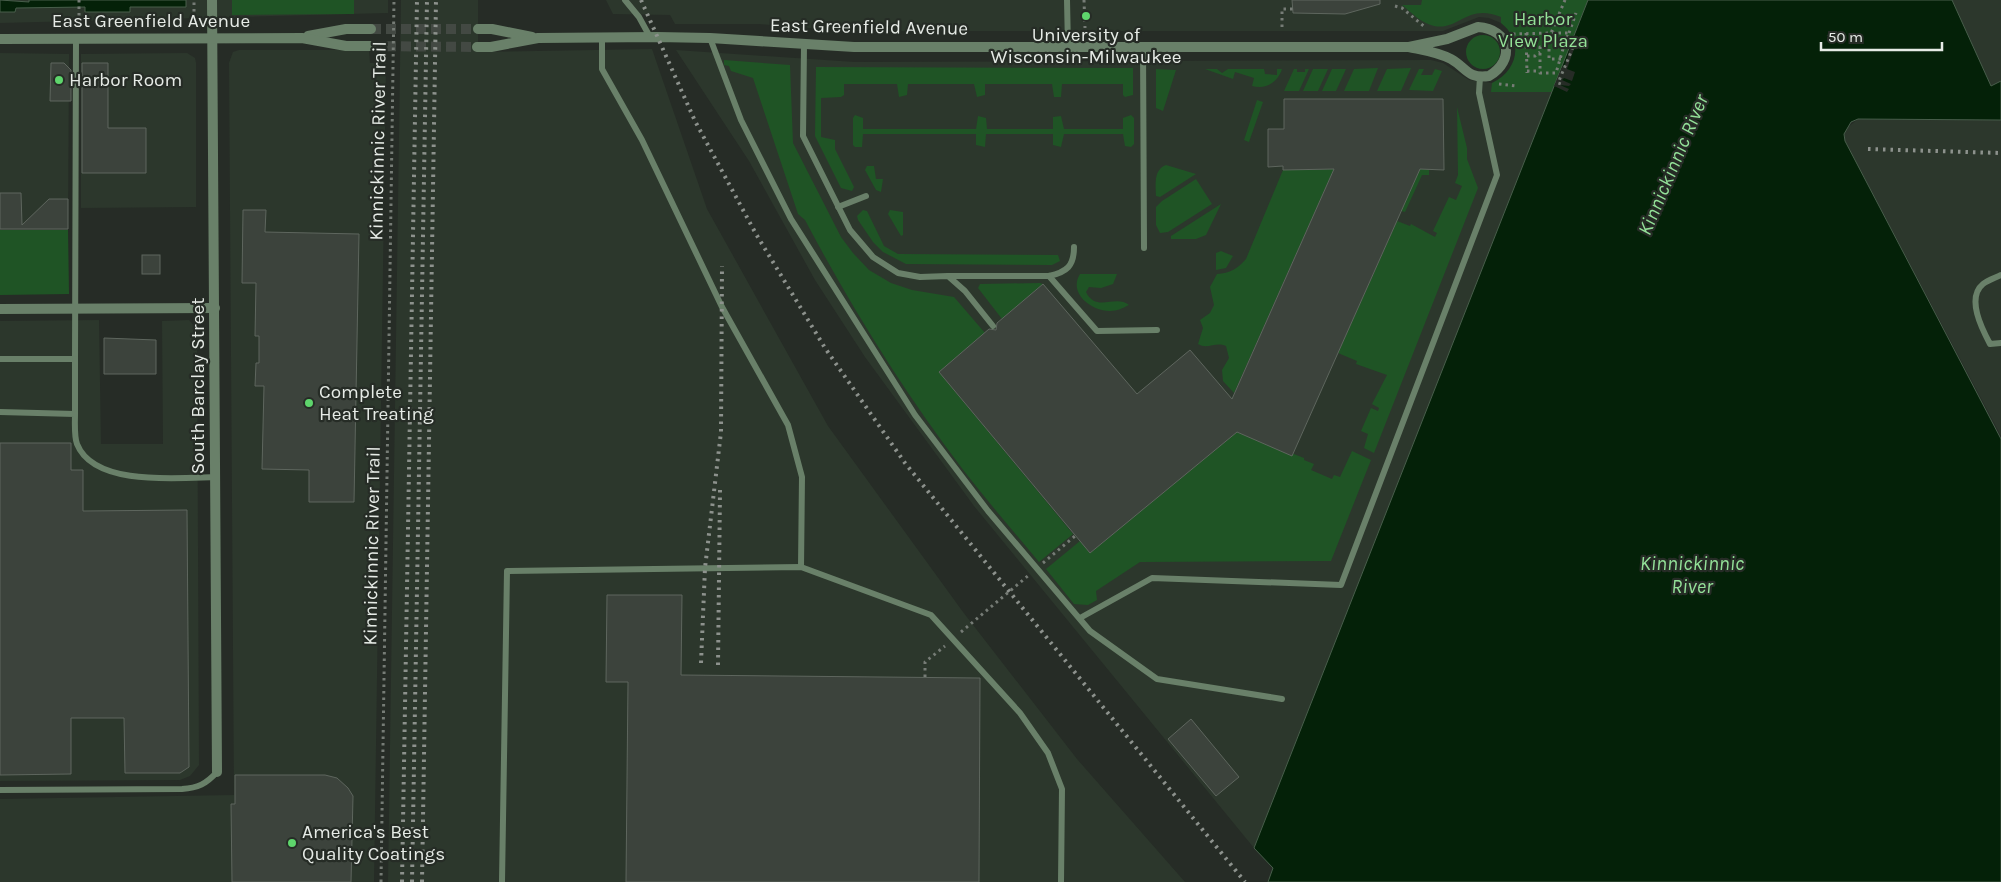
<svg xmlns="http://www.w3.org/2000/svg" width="2001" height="882" font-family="Karla,sans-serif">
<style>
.built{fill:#2c372c}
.green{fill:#1f5425}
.water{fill:#042108;stroke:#485e4b}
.pier{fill:#262c26}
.building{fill:#3c433c;stroke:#5e665e}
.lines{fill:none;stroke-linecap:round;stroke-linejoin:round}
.minor-tunnel{stroke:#434943;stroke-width:10;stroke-dasharray:10 5;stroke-linecap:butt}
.path{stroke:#767c76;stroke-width:3;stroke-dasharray:2.5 4;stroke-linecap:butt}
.service{stroke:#698069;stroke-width:6}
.minor{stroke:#698069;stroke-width:10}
.rail{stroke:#8d928d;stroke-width:4;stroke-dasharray:2.5 5;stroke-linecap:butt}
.poi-dot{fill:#5ed56c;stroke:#262c26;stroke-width:2}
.labels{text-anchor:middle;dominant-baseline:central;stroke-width:4.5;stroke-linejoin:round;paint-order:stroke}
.park-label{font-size:19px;fill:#94e298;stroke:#262c26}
.street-label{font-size:19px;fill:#e6ebe6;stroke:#262c26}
.poi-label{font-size:19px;fill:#e6ebe6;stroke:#262c26;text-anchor:start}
.water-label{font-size:20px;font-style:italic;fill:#93e198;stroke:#262c26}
</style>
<rect width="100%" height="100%" fill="#262c26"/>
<g class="built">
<polygon points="0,0 388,0 388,13 0,23"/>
<polygon points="401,0 478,0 478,52 652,49 707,209 828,426 963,612 1077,759 1185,882 388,882"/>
<polygon points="606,0 1501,0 1501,23 1489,18 1479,17 1443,31 850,31 759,24 675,24 670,15 613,14"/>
<polygon points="1952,0 2001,0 2001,81 1991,86"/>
<polygon points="239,50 369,50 370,63 386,63 374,882 0,882 0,799 234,795 229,63 233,52"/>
<polygon points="676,50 855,62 1431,60 1443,63 1469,80 1492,83 1492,92 1552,92 1254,848 974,506 865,357 815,280 749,161"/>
<polygon points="0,53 69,54 68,230 0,230"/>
<polygon points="187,53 195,58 196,63 196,207 81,208 81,54"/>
<polygon points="1858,119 2001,120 2001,436 1845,141 1844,134 1847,128"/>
<polygon points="99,320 101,444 163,444 162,321 189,320 197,329 199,765 190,776 180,780 0,781 0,321"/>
</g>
<g class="green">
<polygon points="232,0 354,0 354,14 232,15"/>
<path d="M1422,0H1588L1552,92H1491L1492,83C1518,71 1524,41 1501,23V17C1467,3 1459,31 1434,26C1421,23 1412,13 1402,5H1421Z"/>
<circle cx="1483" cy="52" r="17"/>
<path d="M724,60L790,65L793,143L841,237L853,253L869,270L891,283L912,290L954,297L985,333L939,372L1073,534L1039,562C1014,532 988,502 964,471C904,392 851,307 805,220L798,214L753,78L731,71L729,66L724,65Z"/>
<polygon points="816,67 1133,68 1133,95 1125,97 1123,95 1123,84 1062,84 1061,97 1054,97 1052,84 985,84 985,95 977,97 974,84 908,84 907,95 899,97 897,84 844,84 844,95 841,97 821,98 821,137 835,140 835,149 854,187 852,191 841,188 815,136"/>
<polygon points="1378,68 1369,91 1344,91 1354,69"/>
<polygon points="1411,68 1401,91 1377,91 1387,69"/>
<polygon points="1156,69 1176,70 1163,111 1156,108"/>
<path d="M1205,69H1217L1222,73L1228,69H1264L1265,74L1277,75V69H1282C1278,82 1266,90 1252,86L1254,78L1235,72L1233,79Z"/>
<polygon points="1294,69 1297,69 1297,72 1305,72 1305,69 1309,69 1299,91 1284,91"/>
<polygon points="1313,69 1328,69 1318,91 1303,91"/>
<polygon points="1332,69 1346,69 1336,91 1322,91"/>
<polygon points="1419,69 1424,69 1421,75 1432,75 1435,69 1442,71 1433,91 1409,90"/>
<polygon points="1257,100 1263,102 1249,142 1244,140"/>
<polygon points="1457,107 1467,148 1467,159 1478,188 1374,453 1364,448 1368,434 1361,431 1371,408 1378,411 1379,408 1372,404 1387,375 1356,364 1357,361 1338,353 1397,221 1410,226 1411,224 1435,237 1437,233 1433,231 1449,197 1456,200 1462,186 1455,183 1458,175"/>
<polygon points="855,115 863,118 863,129 976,129 978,116 986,118 987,129 1053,129 1053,117 1061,116 1064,129 1123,129 1123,118 1131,115 1134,118 1134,144 1131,147 1125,146 1123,134 1064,134 1061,147 1053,145 1053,134 986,134 985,147 976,145 976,134 863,134 862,147 855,147 853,145 853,118"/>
<path d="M1166,165L1196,174L1160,197L1156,196C1156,185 1153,170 1166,165Z"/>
<polygon points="867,166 874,166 876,179 883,179 881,192 876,190 865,170"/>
<path d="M1334,169L1234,393L1223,381L1222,370L1229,358L1226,346C1215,341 1208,350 1198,344L1203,328L1200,320L1210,313L1214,305L1210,287L1217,274C1230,273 1237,269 1246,259L1283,170Z"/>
<polygon points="1420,169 1429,169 1429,175 1422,175 1405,212 1401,211"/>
<polygon points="1196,179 1212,204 1168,232 1160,233 1156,225 1156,207 1162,201"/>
<polygon points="1221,204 1206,235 1196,239 1171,239 1171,236"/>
<polygon points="863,210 867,211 884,246 898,254 1058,255 1060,261 1052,265 906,264 883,252 873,242 858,220 857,216"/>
<polygon points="890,210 903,212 903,235 901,236 888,214"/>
<polygon points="0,230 68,230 69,294 0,295"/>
<polygon points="1221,251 1233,256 1226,268 1216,270 1216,253"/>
<path d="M1080,274H1117L1113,284L1101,288L1089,287L1086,292C1096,313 1116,294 1129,305C1123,308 1117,311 1110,311C1091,311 1068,293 1080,274Z"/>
<polygon points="1040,283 1043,284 1002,319 978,288 980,284"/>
<polygon points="1237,432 1304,458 1304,460 1314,464 1311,470 1332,479 1334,475 1340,477 1352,451 1371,460 1331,561 1140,562 1096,591 1097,600 1088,605 1074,604 1046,569 1080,541 1090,553"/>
</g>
<g class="water">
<polygon points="0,0 29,2 29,0 186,0 186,7 130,7 130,12 85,12 85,7 16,8 15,12 0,12"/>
<polygon points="1588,0 1952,0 1991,86 2001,81 2001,120 1858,119 1851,122 1844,134 1845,141 2001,439 2001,882 1268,882 1273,868 1254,848"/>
</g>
<polygon class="pier" points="1572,42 1576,43 1567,69 1575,72 1572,81 1564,78 1562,80 1571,84 1569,86 1560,85 1569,89 1567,92 1554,86 1562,67 1564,68"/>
<g class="building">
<polygon points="1292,0 1380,0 1380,4 1345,14 1293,13"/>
<polygon points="51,63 64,63 71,70 71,101 50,101"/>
<polygon points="82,63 108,63 108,128 146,128 146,173 82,173"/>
<polygon points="1284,99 1443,99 1444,170 1420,169 1292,456 1237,432 1090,553 939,372 989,329 996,330 997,323 1043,284 1137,394 1190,350 1232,399 1334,169 1283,170 1283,166 1268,167 1268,129 1284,129"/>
<polygon points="0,193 21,193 22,225 49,199 68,199 68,229 0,229"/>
<polygon points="243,210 266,210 265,232 359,234 354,502 309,502 309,470 262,469 264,386 255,386 256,363 259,363 259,336 255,336 256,283 242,283"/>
<rect x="142" y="255" width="18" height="19"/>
<polygon points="104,338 156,340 156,374 104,374"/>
<polygon points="0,443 71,443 71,470 83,470 83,511 187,510 189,767 180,773 125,773 124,718 71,718 71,774 0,775"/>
<polygon points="607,595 682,595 681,675 980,678 979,882 626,882 628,682 606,682"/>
<polygon points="1191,719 1239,777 1216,796 1168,739"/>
<polygon points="235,775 325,775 337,778 348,788 353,796 351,882 232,882 231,804 235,804"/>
</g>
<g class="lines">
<g class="minor-tunnel">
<polyline points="371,29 478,29"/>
<polyline points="371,46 477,47"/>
</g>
<g class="path">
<polyline points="79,0 79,18"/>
<polyline points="1084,0 1085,28"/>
<polyline points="1395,6 1402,8 1426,28"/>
<polyline points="194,18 194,0"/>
<polyline points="1282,27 1282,9 1293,9"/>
<polyline points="1526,33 1527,73"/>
<polyline points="1552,33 1569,33 1565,42 1574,45 1558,83 1561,84"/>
<polyline points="1569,33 1576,13"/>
<polyline points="1513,34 1551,33 1565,0"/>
<polyline points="1527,56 1535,56 1540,52"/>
<polyline points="1561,59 1549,59 1549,47 1540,47 1540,73 1556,73 1565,42"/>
<polyline points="1527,71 1540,71"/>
<polyline points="1499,84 1516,86"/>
<polyline points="1043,563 1075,536"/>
<polyline points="961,632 1029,575"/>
<polyline points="925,677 925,662 945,646"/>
<polyline points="381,882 394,0"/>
</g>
<g class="service">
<polyline points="625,0 639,17 650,37"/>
<polyline points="1067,0 1068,47"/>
<polyline points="602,38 602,69 642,140 722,307 788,425 802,477 801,567"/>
<polyline points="710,38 741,120 791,219 915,415 988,511 1090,631 1157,679 1282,699"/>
<polyline points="804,45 803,136 850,230 873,257 898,273 920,277 948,276 965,291 993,326"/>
<polyline points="1143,47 1144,248"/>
<polyline points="838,207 866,196"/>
<path d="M2001,275C1995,278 1988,280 1983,284C1966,298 1982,329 1990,344L2001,343"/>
<path d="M948,276H1049C1067,272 1074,266 1074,247"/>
<polyline points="1049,276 1097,331 1157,330"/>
<polyline points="0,359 75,359 76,38"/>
<polyline points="75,359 75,414"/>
<path d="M0,412L75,414C75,423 74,436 77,444C94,487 179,478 216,477"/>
<polyline points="1080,618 1152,578 1341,585 1497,175 1479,93 1480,77"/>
<path d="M0,790L182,789C198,788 206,784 217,772"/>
<polyline points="502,882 507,571 801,567 931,615 1020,713 1048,753 1062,789 1061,882"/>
</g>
<g class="minor">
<polyline points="212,0 217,772"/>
<path d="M1478,27C1510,29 1516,60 1489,76C1467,79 1467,68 1451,59C1438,52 1423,50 1409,47L1447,39Z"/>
<polyline points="478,29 492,29 532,37"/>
<polyline points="308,36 346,29 371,29"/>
<polyline points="0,39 302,38 346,46 371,46"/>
<polyline points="477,47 491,47 538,38 657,37 710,38 854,47 1409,47"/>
<polyline points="0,309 215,308"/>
</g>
<g class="rail">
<polyline points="641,0 695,121 756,234 825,348 905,463 1245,882"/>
<polyline points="1868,149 2001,153"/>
<polyline points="701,663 705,568 721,432 722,266"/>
<polyline points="718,665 720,490"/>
<polyline points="402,882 417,0"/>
<polyline points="412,882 427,0"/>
<polyline points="422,882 436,0"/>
</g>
</g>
<g class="poi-dot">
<circle cx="1086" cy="16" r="5"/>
<circle cx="59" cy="80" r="5"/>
<circle cx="309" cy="403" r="5"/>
<circle cx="292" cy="843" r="5"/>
</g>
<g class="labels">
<g class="park-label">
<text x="1543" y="19">Harbor<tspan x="1543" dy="22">View Plaza</tspan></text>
</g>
<g class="street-label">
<text x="151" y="21">East Greenfield Avenue</text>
<text transform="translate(869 27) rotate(1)">East Greenfield Avenue</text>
<text transform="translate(378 141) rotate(-89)">Kinnickinnic River Trail</text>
<text transform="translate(198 386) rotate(-90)">South Barclay Street</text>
<text transform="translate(372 546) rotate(-89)">Kinnickinnic River Trail</text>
</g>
<g class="poi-label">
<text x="1086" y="35" text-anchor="middle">University of<tspan x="1086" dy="22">Wisconsin-Milwaukee</tspan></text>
<text x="69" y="80">Harbor Room</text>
<text x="319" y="392">Complete<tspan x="319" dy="22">Heat Treating</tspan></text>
<text x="302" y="832">America's Best<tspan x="302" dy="22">Quality Coatings</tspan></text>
</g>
<g class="water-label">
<text transform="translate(1673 165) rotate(-67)">Kinnickinnic River</text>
<text x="1692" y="563">Kinnickinnic<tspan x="1692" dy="23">River</tspan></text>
</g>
</g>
<path d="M1821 42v8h121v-8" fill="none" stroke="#e6ebe6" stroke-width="2.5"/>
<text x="1828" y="42" font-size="15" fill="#e6ebe6" stroke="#262c26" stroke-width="4" paint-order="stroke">50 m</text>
</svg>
